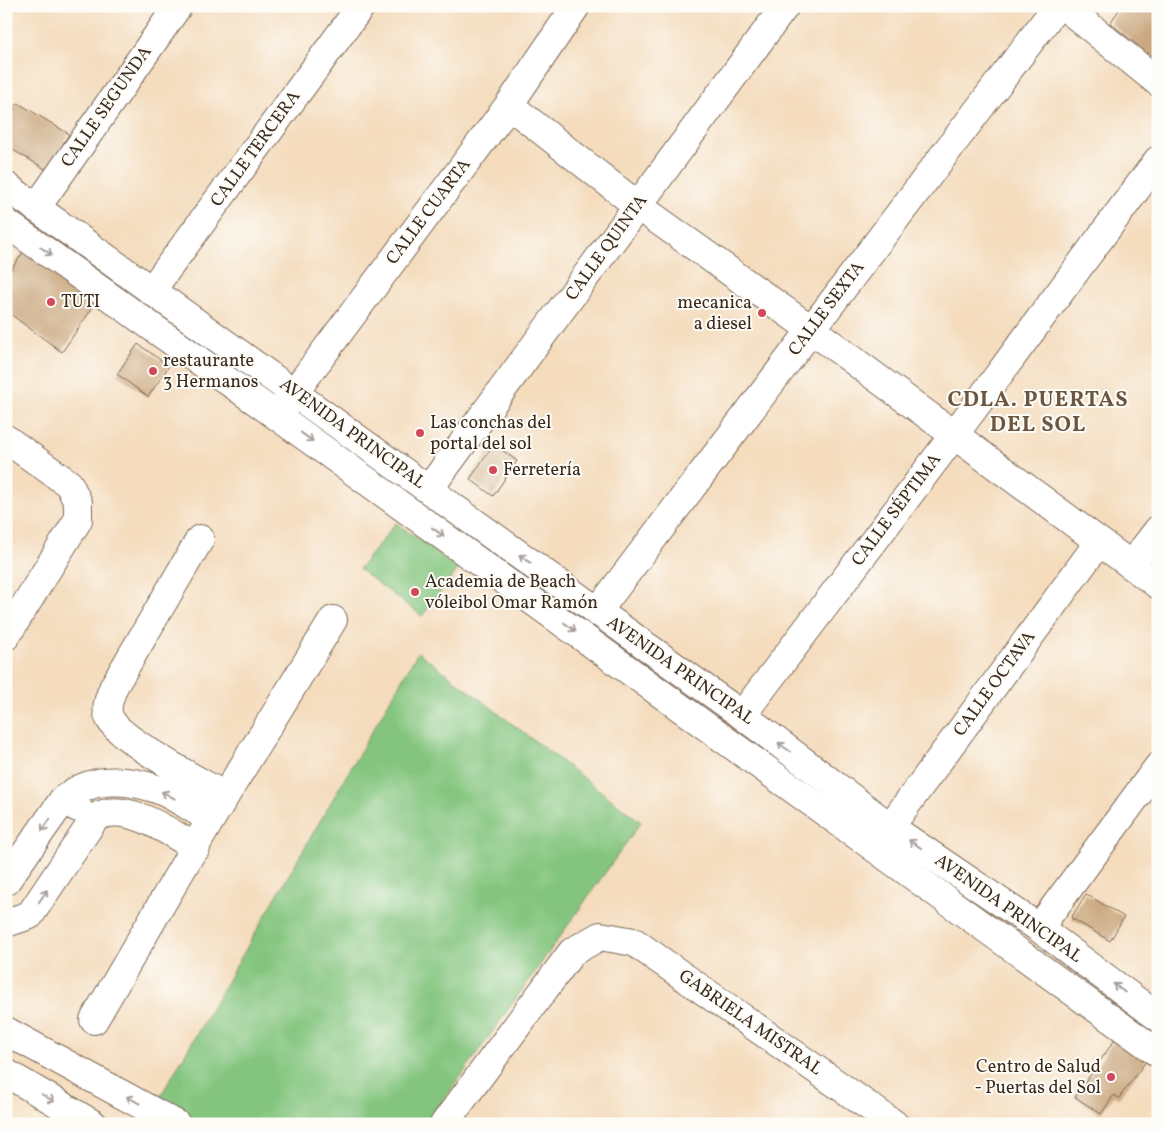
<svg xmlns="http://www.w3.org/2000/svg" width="1164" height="1130" font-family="Vollkorn,serif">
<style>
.green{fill:#83c57e;stroke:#5f784e}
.building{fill:#caa87f}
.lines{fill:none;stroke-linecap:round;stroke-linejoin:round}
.minor-casing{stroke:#7c6856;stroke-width:30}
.minor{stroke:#fff;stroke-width:28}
.oneway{stroke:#a79f9a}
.poi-dot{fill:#d1495b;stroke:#fdfcf7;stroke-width:2}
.labels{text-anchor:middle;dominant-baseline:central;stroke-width:4;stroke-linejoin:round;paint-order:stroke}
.street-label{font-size:18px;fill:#3b2a1e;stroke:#fdfcf7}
.poi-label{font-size:18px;fill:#3b2a1e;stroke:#fdfcf7;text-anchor:start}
.district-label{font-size:22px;font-weight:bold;letter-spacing:1px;fill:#6d5640;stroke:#fdfcf7}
</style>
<rect width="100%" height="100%" fill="#fdfcf7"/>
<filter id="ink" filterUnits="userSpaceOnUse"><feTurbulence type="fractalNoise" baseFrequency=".02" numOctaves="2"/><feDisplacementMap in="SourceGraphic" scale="10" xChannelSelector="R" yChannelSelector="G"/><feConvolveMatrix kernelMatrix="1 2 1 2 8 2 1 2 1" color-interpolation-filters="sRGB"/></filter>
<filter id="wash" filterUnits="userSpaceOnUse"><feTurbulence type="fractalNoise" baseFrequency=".0096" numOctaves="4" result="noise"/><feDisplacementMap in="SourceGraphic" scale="20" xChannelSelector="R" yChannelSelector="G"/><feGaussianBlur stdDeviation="1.12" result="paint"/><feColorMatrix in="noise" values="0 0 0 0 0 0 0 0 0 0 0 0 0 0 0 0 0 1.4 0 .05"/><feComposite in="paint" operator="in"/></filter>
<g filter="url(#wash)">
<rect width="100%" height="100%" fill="#f4dcbd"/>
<g class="green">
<polygon points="396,523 459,568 422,616 359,569"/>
<polygon points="418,652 641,822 427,1124 174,1124 152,1111"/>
</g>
<g id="blocks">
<g class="building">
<polygon points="1122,6 1158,6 1158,61 1110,23"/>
<polygon points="18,103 69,134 47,170 6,146 6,122"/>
<polygon points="26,248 102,294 62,352 6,311 6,277"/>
<polygon points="138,344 169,366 148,397 117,374"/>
<polygon points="494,444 517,461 493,496 470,479"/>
<polygon points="1086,894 1124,917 1110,941 1071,918"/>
<polygon points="1116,1038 1147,1060 1119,1098 1114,1095 1101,1114 1075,1097"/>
</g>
</g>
</g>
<g filter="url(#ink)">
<use href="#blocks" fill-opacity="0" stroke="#7c6856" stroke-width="1"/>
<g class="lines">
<g class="minor-casing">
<g id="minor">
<polyline points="1064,6 1158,82"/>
<polyline points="509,105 638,206 812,330 1158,585"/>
<polyline points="6,186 742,715 890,827 1039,928 1158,1017"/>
<polyline points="36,208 178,6"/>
<polyline points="6,223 277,416 1158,1053"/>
<polyline points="151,291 361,6"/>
<polyline points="284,406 509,105 576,6"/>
<polyline points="6,439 69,484 78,503 78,520 6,636"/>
<polyline points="429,489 785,6"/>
<path d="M200,539L114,686C110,696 104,708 110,719C121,741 201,782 225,796"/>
<polyline points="1131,565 1158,530"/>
<polyline points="597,612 1057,6"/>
<polyline points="742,715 954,435 1158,160"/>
<path d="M63,800C89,777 125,778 157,789C175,796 194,810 211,819"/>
<polyline points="890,827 1099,542"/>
<polyline points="6,881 63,800 78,808"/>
<path d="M6,923L30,915L95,818C124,799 171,833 196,848"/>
<polyline points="1039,928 1158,767"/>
<polyline points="94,1020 211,819 333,620"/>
<polyline points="6,1031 176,1124"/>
<polyline points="6,1073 93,1124"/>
<polyline points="444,1124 572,952 600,936 634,942 894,1124"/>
</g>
</g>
<use href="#minor" class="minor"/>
</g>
<defs><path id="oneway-shaft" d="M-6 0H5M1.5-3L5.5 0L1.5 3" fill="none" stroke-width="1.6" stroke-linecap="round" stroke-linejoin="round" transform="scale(1.25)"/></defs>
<g class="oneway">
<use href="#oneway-shaft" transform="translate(46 251) rotate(35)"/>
<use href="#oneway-shaft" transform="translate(307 437) rotate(36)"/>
<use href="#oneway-shaft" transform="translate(438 532) rotate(36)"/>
<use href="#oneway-shaft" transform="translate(525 559) rotate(-144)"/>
<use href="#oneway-shaft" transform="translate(570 627) rotate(36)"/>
<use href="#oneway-shaft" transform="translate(784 747) rotate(-143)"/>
<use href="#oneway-shaft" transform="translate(168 795) rotate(-151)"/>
<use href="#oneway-shaft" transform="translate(46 825) rotate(125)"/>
<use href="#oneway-shaft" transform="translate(915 844) rotate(-146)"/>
<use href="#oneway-shaft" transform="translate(43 896) rotate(-56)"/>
<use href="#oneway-shaft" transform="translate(1119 988) rotate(-143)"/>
<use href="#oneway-shaft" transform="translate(48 1098) rotate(30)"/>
<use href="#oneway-shaft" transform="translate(133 1100) rotate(-151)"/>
</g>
</g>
<g class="poi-dot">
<circle cx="51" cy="302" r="5"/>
<circle cx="762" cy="313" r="5"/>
<circle cx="153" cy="371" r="5"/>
<circle cx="420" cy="433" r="5"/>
<circle cx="493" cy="470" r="5"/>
<circle cx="415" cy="592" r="5"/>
<circle cx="1111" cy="1077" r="5"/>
</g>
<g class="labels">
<g class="street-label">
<text transform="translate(107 107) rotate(-55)">CALLE SEGUNDA</text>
<text transform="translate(256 149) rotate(-54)">CALLE TERCERA</text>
<text transform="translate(429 212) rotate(-53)">CALLE CUARTA</text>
<text transform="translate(607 248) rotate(-54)">CALLE QUINTA</text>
<text transform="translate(827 309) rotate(-53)">CALLE SEXTA</text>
<text transform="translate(352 434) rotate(36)">AVENIDA PRINCIPAL</text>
<text transform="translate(897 510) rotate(-53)">CALLE SÉPTIMA</text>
<text transform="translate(680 671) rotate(35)">AVENIDA PRINCIPAL</text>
<text transform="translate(995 684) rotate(-54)">CALLE OCTAVA</text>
<text transform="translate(1008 909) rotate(35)">AVENIDA PRINCIPAL</text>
<text transform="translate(750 1023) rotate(35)">GABRIELA MISTRAL</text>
</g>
<g class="poi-label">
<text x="61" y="302">TUTI</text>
<text x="752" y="303" text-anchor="end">mecanica<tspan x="752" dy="21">a diesel</tspan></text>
<text x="163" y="361">restaurante<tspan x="163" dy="21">3 Hermanos</tspan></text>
<text x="430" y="423">Las conchas del<tspan x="430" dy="21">portal del sol</tspan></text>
<text x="503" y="470">Ferretería</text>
<text x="425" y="582">Academia de Beach<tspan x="425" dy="21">vóleibol Omar Ramón</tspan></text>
<text x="1101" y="1067" text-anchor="end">Centro de Salud<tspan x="1101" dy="21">- Puertas del Sol</tspan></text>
</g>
<g class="district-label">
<text x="1038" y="400">CDLA. PUERTAS<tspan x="1038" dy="25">DEL SOL</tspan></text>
</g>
</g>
<rect width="1164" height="1130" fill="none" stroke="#fdfcf7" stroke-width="25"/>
</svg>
